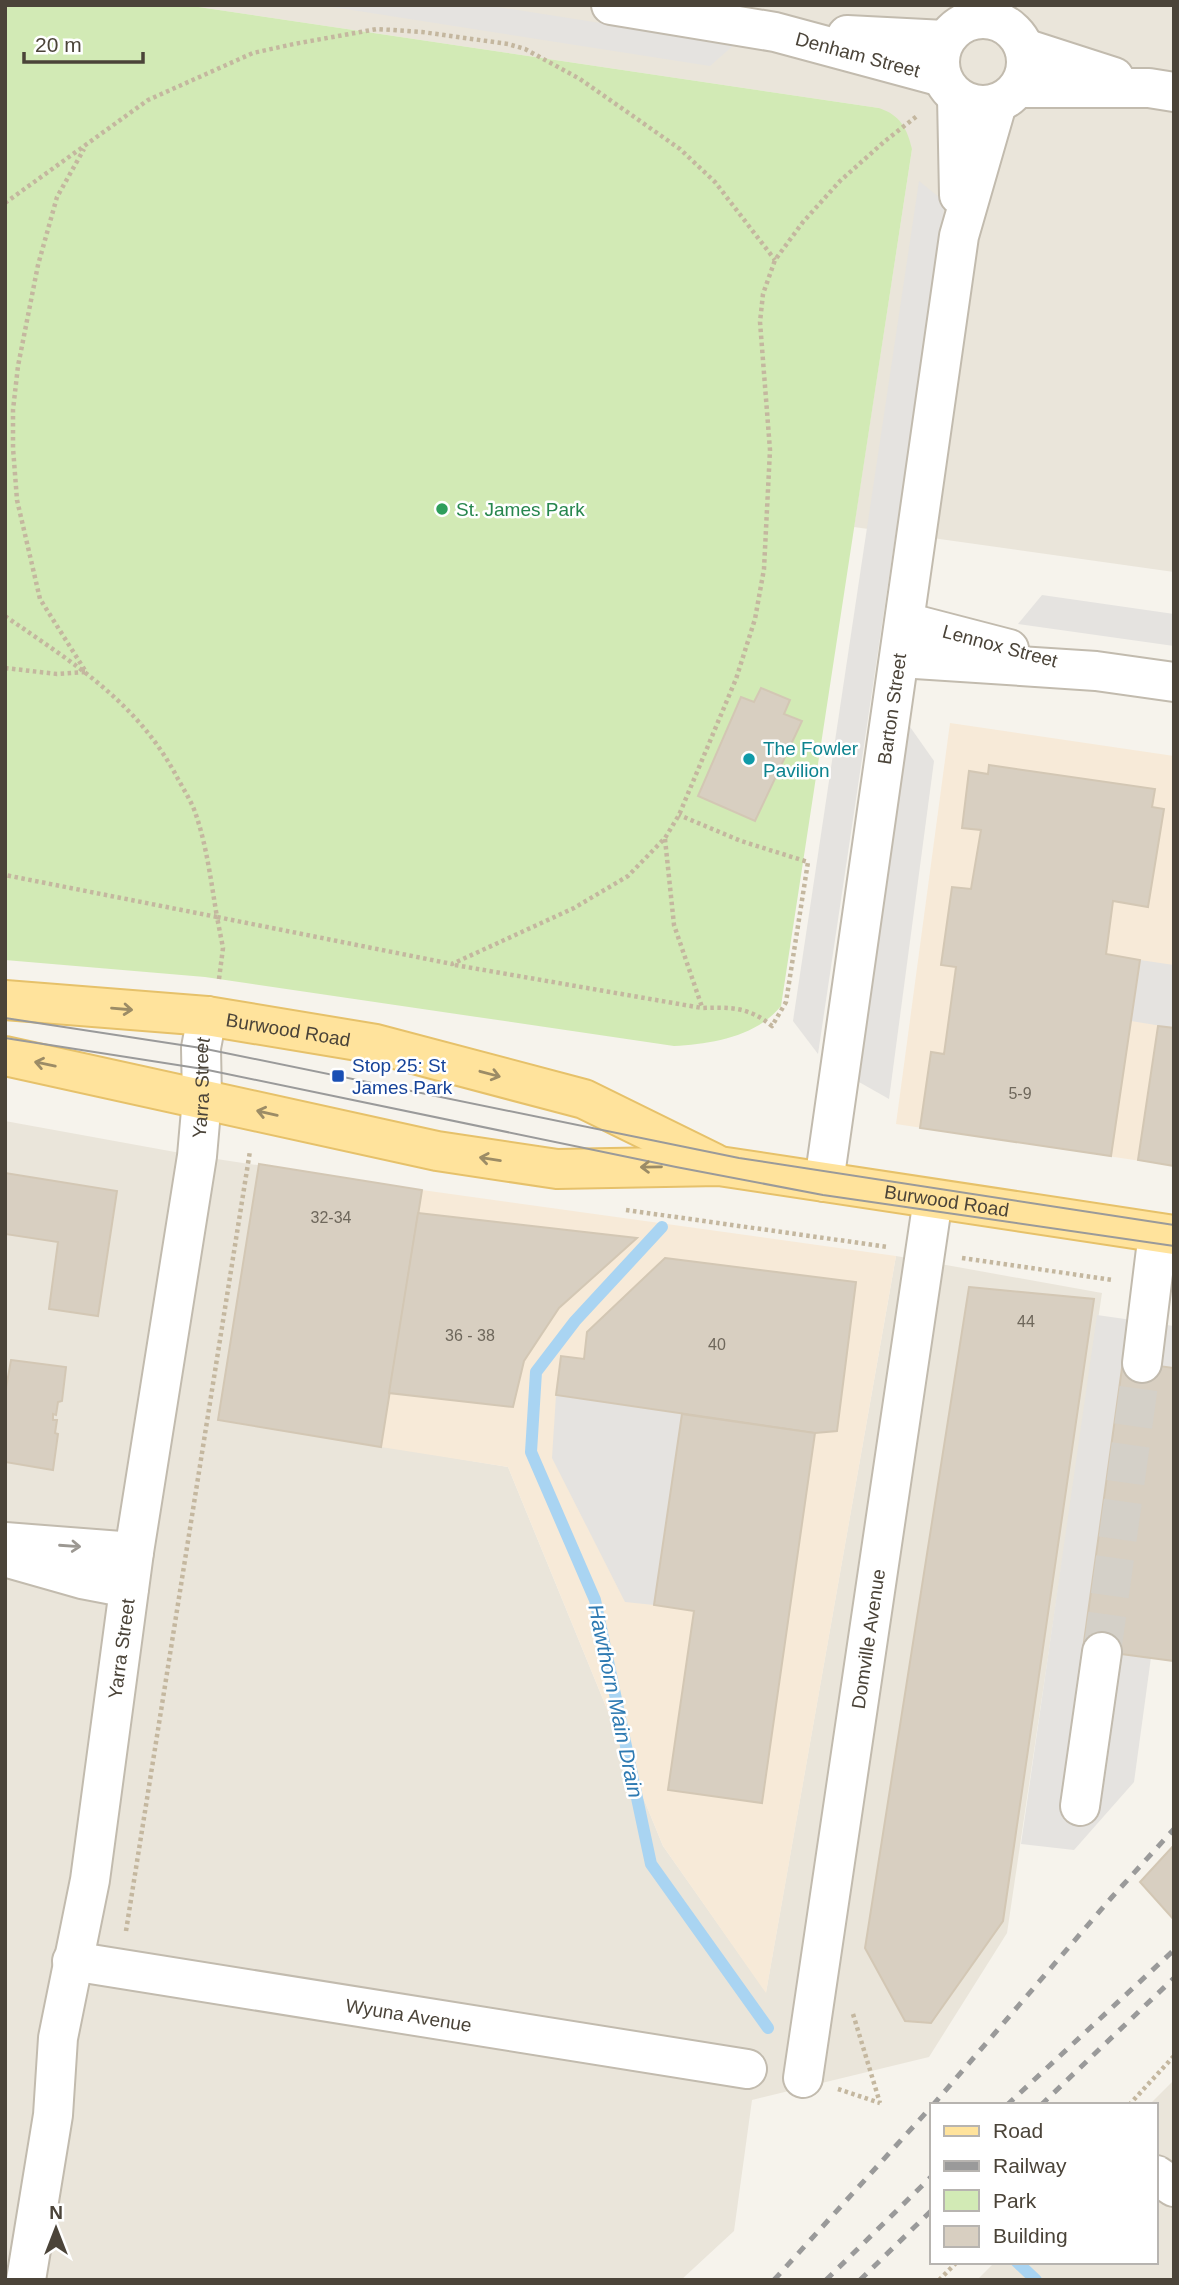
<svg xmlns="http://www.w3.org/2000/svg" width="1179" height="2285" font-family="Arial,sans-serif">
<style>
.residential{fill:#eae5da}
.commercial{fill:#f7ead8}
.green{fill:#d2eab5}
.parking{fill:#e5e3e0}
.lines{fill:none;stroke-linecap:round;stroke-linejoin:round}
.stream{stroke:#a9d4f2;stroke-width:12}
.building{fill:#d8cfc1;stroke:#d3c7b4;stroke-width:2}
.minor-tunnel{stroke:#d4d0c8;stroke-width:38;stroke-dasharray:38 19;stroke-linecap:butt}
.minor-casing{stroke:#c2bbae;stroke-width:42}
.major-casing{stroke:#e6c16a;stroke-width:42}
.path{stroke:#c4b79f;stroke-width:4.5;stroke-dasharray:3.5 3.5;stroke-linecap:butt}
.minor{stroke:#fff;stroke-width:38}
.major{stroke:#ffe39c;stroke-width:38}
.tram{stroke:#9a9a9a;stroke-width:2}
.rail{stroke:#9a9a9a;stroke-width:5;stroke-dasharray:9 9;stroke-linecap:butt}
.oneway{stroke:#9c8c66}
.oneway2{stroke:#9c9892}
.leisure-dot{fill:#2e9e5b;stroke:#fff;stroke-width:2.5}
.culture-dot{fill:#0f9aa8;stroke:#fff;stroke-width:2.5}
.transit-dot{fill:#1a4fb4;stroke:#fff;stroke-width:2.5}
.labels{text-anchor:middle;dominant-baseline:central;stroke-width:5;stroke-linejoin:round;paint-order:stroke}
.number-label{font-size:16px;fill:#6e675b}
.street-label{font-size:19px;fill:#4b4439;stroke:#fff}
.leisure-label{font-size:19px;fill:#27864d;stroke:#fff;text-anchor:start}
.culture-label{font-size:19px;fill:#0d838f;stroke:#fff;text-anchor:start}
.transit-label{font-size:19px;fill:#164399;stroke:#fff;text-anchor:start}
.water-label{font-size:21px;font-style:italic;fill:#2e7ab2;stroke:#fff}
</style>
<rect width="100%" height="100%" fill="#f6f3ec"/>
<g class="residential">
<polygon points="185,5 1174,5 1174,572 854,527 912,149 879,108"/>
<polygon points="5,1121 197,1156 422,1190 381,1446 508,1467 663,1846 766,1992 896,1256 1102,1293 1007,1933 929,2057 752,2100 734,2231 681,2280 5,2280"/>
<polygon points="1174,2080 1174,2280 977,2280 995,2262 1156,2262 1156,2105 1149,2105"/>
</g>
<g class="commercial">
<polygon points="950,723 1174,756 1174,1166 896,1124"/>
<polygon points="422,1190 896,1256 766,1993 663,1846 508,1467 381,1447"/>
</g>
<path class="green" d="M5,5H185L879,108C900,115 907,128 912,149L781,1006C756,1037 711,1044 674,1046L205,977L5,960Z"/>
<g class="parking">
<polygon points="320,5 485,5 735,44 710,66"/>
<polygon points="919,181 945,202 818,1054 793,1021"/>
<polygon points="1042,595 1174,614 1174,646 1018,624"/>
<polygon points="908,724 934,761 889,1099 859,1082"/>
<polygon points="1140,960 1174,965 1174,1028 1131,1021"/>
<polygon points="1097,1315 1174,1326 1174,1489 1134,1782 1074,1850 1021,1844"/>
<polygon points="556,1395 682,1414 654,1605 625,1602 552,1458"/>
</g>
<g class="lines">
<g class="stream">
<polyline points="662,1227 575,1321 536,1372 531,1452 595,1600 651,1864 768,2028"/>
<polyline points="1017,2262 1036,2280"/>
</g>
</g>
<g class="building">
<polygon points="761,688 790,700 784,714 802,721 755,821 698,796 741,697 754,702"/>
<polygon points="989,765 1155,789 1152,807 1164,809 1148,907 1113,901 1106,954 1140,960 1111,1156 920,1128 931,1052 944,1054 956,967 941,965 952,887 971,889 981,830 962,828 969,771 988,774"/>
<polygon points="1158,1026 1174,1028 1174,1166 1138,1160"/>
<polygon points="259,1164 422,1190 381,1447 218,1420"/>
<polygon points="5,1173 117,1191 98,1316 49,1309 58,1242 5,1234"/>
<polygon points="418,1213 637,1238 559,1308 524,1361 513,1407 389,1393"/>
<polygon points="665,1258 856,1282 837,1431 815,1433 556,1395 561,1356 584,1359 587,1332"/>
<polygon points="969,1287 1094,1299 1003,1921 931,2023 905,2021 865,1948"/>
<polygon points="11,1360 66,1367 62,1401 58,1402 56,1415 53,1414 53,1420 57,1420 55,1433 58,1434 53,1470 5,1462 5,1394"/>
<polygon points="1123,1361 1174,1368 1174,1661 1083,1649"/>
<polygon points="682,1414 815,1433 762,1803 668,1790 694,1611 654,1605"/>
<polygon points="1174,1845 1174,1920 1140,1882"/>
</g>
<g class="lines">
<polyline class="minor-tunnel" points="1102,1652 1142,1363"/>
<g class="minor-casing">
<g id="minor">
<path id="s1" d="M611,5L775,32L942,77"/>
<circle cx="983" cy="62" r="43"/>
<polyline points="847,35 945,40"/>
<polyline points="1024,48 1114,77"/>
<polyline points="1018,88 1149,88 1174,92"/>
<polyline points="957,97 959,195"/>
<polyline points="905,622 1009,649"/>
<polyline points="900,658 1096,671 1174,682"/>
<path id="s2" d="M824,1182L959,236L997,104"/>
<polyline points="1142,1363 1158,1233"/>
<polyline points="5,1542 134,1552"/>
<polyline points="8,1558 82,1579 129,1588"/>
<polyline points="1080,1806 1102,1652"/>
<path id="s3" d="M72,1961L747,2069"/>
<path id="s4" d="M803,2078L933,1199"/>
<polyline points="1156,2175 1174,2187"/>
<path id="s5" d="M26,2280L53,2115L58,2038L90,1880L134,1552L197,1156L202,1099L201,1048L207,1016"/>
</g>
</g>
<g class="major-casing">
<g id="major">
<path id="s6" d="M5,1000L207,1016L376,1044L584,1099L714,1163"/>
<path id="s7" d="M5,1056L437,1151L557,1169L719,1166L1174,1235"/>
</g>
</g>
<g class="path">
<polyline points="5,203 148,100 253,53 294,44 377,29 422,32 508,44 525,49 580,79 680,149 715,182 775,260"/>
<path d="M5,616C74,664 138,702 178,779C184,790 191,801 195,812C207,846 211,882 217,917L5,875"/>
<polyline points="5,668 57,674 86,672 40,599 17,500 13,448 13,410 18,366 38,265 57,197 84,149"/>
<polyline points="665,839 674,925 702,1007"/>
<path d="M455,965L702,1008C731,1007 749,1007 772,1026L786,1002L808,862L741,841L679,815"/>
<polyline points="219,979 223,948 217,917 452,964 574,908 628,876 665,838 679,815 736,679 755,619 764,569 770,450 760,322 763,294 775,260 803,222 840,181 885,141 917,116"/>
<polyline points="626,1210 888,1247"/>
<polyline points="962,1258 1113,1280"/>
<polyline points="126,1931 250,1151"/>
<polyline points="853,2014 880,2103"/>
<polyline points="838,2089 880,2103"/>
<polyline points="1129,2105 1174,2056"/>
<polyline points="939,2280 957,2262"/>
</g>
<use href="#minor" class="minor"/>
<use href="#major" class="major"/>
<g class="tram">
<polyline points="5,1018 201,1048 739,1158 1174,1225"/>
<polyline points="5,1038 203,1069 676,1167 823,1195 1174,1246"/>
</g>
<g class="rail">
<polyline points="933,2105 1112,1897 1174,1829"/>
<polyline points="1007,2105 1174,1950"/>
<polyline points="1041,2105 1174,1978"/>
<polyline points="774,2280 932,2106"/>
<polyline points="826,2280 932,2176"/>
<polyline points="860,2280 932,2210"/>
</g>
</g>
<defs><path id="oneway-shaft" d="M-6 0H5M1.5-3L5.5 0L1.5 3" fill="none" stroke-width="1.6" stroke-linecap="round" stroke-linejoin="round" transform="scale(1.75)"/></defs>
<g class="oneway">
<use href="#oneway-shaft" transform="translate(122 1009) rotate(5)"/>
<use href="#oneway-shaft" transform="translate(45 1064) rotate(-168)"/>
<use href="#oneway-shaft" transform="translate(490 1074) rotate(15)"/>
<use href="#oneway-shaft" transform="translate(267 1113) rotate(-167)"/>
<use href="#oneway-shaft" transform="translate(490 1159) rotate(-171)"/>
<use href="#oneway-shaft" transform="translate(651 1167) rotate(179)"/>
</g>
<use class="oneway2" href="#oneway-shaft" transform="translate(70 1546) rotate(4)"/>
<circle class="leisure-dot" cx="442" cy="509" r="7"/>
<circle class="culture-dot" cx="749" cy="759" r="7"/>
<rect class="transit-dot" x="331" y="1069" width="14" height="14" rx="3.5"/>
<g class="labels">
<g class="number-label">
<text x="1020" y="1093">5-9</text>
<text x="331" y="1217">32-34</text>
<text x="1026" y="1321">44</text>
<text x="470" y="1335">36 - 38</text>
<text x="717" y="1344">40</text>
</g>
<g class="street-label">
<text stroke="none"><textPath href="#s1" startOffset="252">Denham Street</textPath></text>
<text transform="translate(1000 646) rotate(15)">Lennox Street</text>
<text stroke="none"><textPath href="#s2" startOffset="478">Barton Street</textPath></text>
<text stroke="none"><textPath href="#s6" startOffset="285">Burwood Road</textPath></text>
<text stroke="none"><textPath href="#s5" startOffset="1206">Yarra Street</textPath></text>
<text stroke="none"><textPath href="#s7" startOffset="956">Burwood Road</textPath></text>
<text stroke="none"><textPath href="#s4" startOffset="444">Domville Avenue</textPath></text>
<text stroke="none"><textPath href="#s5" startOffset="639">Yarra Street</textPath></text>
<text stroke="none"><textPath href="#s3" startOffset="341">Wyuna Avenue</textPath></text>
</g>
<g class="leisure-label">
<text x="456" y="509">St. James Park</text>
</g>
<g class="culture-label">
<text x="763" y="748">The Fowler<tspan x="763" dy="22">Pavilion</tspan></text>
</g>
<g class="transit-label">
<text x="352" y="1065">Stop 25: St<tspan x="352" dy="22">James Park</tspan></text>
</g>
<g class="water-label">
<text transform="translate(616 1701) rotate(78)">Hawthorn Main Drain</text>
</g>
</g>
<rect width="1179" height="2285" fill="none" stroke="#4b4439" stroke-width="14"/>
<rect x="930" y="2103" width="228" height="161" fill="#ffffff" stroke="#b7b4b0" stroke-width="2"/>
<rect x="944" y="2126" width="35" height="10" fill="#ffe39c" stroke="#b7b4b0" stroke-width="2"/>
<text x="993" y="2138" font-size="21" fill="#4b4439">Road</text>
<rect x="944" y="2161" width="35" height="10" fill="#9a9a9a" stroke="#b7b4b0" stroke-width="2"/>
<text x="993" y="2173" font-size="21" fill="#4b4439">Railway</text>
<rect x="944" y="2190" width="35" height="21" fill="#d2eab5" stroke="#b7b4b0" stroke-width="2"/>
<text x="993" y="2208" font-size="21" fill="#4b4439">Park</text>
<rect x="944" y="2226" width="35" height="21" fill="#d8cfc1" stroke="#b7b4b0" stroke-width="2"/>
<text x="993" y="2243" font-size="21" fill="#4b4439">Building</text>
<g transform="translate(56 2229)" stroke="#ffffff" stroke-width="5" paint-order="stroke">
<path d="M0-5L12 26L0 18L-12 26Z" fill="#4b4439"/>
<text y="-10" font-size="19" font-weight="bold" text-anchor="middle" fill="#4b4439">N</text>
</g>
<path d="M24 52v10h119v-10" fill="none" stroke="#4b4439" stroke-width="3.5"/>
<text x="35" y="52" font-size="21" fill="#4b4439" stroke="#ffffff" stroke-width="5" paint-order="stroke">20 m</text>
</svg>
